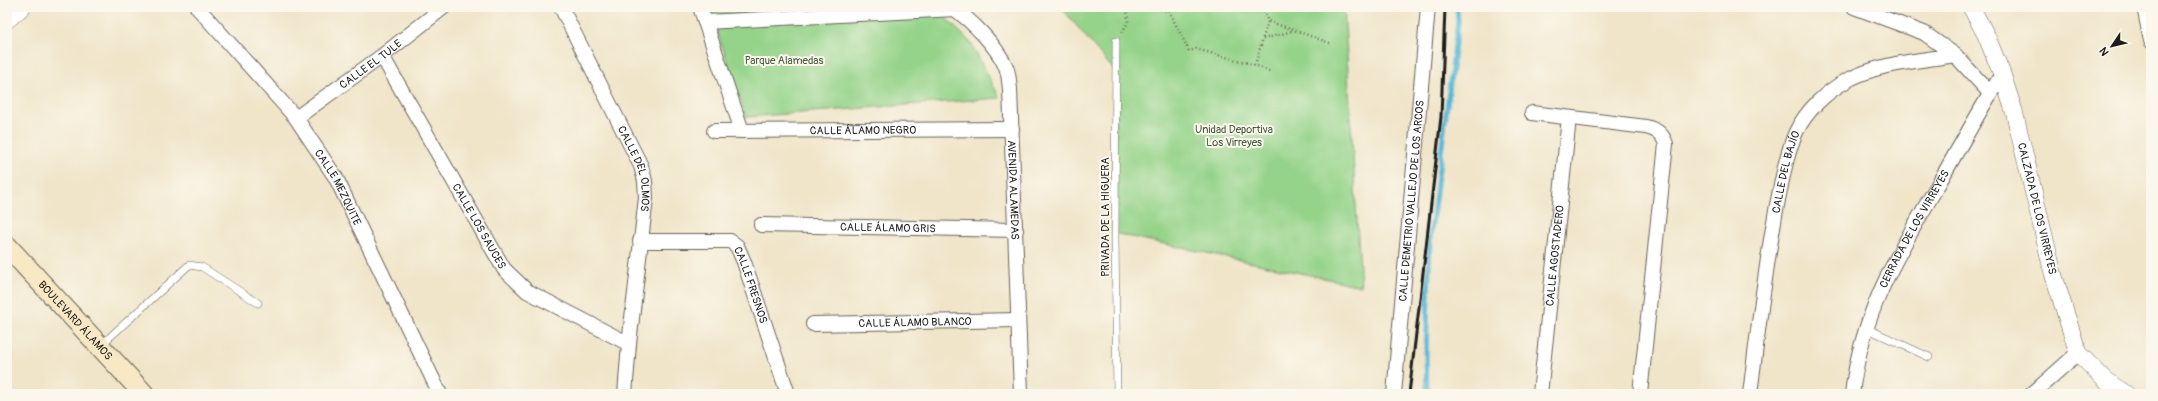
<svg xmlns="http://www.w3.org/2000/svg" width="2158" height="401" font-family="Pangolin,sans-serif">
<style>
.green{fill:#94d389;stroke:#587852}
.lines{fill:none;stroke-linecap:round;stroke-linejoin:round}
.stream{stroke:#57b8d6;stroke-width:5}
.service-casing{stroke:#666259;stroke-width:8}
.minor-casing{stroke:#666259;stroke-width:16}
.tertiary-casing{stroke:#666259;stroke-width:18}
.secondary-casing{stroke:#666259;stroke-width:22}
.path{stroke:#666259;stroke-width:2.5;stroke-dasharray:1 3;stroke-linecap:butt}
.service{stroke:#fff;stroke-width:7}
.minor{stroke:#fff;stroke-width:14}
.tertiary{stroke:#fff;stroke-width:17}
.secondary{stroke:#f8e8c3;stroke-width:20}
.rail{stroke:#1c1c1c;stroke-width:3}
.labels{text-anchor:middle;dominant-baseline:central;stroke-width:4;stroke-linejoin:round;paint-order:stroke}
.park-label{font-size:11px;fill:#465c42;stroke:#fbf7ec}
.street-label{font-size:11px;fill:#1c1c1c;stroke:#fbf7ec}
</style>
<rect width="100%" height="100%" fill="#fbf7ec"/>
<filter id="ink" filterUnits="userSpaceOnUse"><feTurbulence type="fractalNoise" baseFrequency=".025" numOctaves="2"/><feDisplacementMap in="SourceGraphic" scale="8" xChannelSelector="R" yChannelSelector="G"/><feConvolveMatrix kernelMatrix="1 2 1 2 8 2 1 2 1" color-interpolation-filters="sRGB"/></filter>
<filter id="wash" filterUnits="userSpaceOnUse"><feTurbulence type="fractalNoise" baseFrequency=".012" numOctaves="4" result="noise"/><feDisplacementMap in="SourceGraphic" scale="16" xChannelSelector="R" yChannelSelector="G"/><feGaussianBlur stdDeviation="0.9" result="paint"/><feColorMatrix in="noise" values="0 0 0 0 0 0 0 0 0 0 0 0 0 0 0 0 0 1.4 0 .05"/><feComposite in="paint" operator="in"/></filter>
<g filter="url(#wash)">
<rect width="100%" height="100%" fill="#f0e5c9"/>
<g class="green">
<polygon points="709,7 935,7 970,42 1000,98 746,117"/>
<polygon points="1061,7 1344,7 1361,286 1113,233 1117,74"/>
</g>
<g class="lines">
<polyline class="stream" points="1427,394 1426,354 1430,239 1458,21 1457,7"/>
</g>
</g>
<g filter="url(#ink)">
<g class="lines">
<g class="service-casing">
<g id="service">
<polyline points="1116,41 1115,239 1117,394"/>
<polyline points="1866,328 1929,357"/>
<polyline points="100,346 189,265 202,267 258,303"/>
</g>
</g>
<g class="minor-casing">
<g id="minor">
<path id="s1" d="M197,7L296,118L336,178L440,394"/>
<path id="s2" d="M561,7L641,166L645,181L646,198L629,344L625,394"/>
<polyline points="700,7 742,131"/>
<path id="s3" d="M952,7C972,21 996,45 1006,67C1009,74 1009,82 1010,89L1021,394"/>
<polyline points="1854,7 1924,33 1955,55 1990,93"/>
<polyline points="2144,7 2151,41"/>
<polyline points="705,22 956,9"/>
<path id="s4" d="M382,56L504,269L527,291L629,344"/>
<path d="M1532,113L1646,127C1657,130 1662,133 1666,144L1640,394"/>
<path id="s5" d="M296,118L382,56L444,7"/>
<path id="s6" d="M714,131L1012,129"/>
<path id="s7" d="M761,225L1016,230"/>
<path id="s8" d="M640,241H730L737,246L744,262L788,394"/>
<path id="s9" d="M813,324L1017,320"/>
<path id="s10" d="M1394,394L1428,7"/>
<path id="s11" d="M1540,394L1569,118"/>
<path id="s12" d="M1750,394C1758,331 1765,268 1777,205C1782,181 1786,155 1796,132C1806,111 1826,92 1846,81C1878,63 1919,61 1955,55"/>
<path id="s13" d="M1852,394C1861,315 1896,257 1935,190C1957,151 1979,112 2002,74"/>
<polyline points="2032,394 2078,353"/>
</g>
</g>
<g class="tertiary-casing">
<g id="tertiary">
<path id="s14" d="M1971,7L1986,35L2002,74L2014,111L2053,273L2078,353L2106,381L2126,394"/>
<polyline points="7,20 22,7"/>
</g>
</g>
<g class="secondary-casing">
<g id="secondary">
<path id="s15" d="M7,246L144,394"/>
</g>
</g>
<g class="path">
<polyline points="1149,7 1169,11 1189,51 1196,49 1255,65 1271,72"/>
<polyline points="1262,7 1268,21 1330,43"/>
<polyline points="1122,32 1128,22 1127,7"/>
<polyline points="1263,39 1293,31"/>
<polyline points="1255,65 1268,21"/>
</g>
<use href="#service" class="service"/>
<use href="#minor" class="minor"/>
<use href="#tertiary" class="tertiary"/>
<use href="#secondary" class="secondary"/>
<polyline class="rail" points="1409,394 1441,117 1445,7"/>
</g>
</g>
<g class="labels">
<g class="park-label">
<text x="784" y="60">Parque Alamedas</text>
<text x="1234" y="129">Unidad Deportiva<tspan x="1234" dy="13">Los Virreyes</tspan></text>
</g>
<g class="street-label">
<text stroke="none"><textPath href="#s5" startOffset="92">CALLE EL TULE</textPath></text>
<text stroke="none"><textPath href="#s6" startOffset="149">CALLE ÁLAMO NEGRO</textPath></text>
<text stroke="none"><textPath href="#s2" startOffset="179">CALLE DEL OLMOS</textPath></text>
<text stroke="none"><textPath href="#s12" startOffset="225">CALLE DEL BAJÍO</textPath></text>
<text stroke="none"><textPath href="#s1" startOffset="230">CALLE MEZQUITE</textPath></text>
<text stroke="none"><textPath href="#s3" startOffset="205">AVENIDA ALAMEDAS</textPath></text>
<text stroke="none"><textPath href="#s10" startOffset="194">CALLE DEMETRIO VALLEJO DE LOS ARCOS</textPath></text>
<text stroke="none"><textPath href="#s14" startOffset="213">CALZADA DE LOS VIRREYES</textPath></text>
<text transform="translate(1105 217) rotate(-90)">PRIVADA DE LA HIGUERA</text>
<text stroke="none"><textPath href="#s4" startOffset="196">CALLE LOS SAUCES</textPath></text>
<text stroke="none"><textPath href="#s7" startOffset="127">CALLE ÁLAMO GRIS</textPath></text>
<text stroke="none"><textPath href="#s13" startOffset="178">CERRADA DE LOS VIRREYES</textPath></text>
<text stroke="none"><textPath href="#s11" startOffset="139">CALLE AGOSTADERO</textPath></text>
<text stroke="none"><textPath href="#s8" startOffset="140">CALLE FRESNOS</textPath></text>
<text stroke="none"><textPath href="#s15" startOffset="101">BOULEVARD ÁLAMOS</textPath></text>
<text stroke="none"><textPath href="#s9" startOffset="102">CALLE ÁLAMO BLANCO</textPath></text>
</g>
</g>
<rect width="2158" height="401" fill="none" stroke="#fbf7ec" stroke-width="24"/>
<g transform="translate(2112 46) rotate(235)" stroke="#fbf7ec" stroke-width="3" paint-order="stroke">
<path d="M0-3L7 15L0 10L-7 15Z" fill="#1c1c1c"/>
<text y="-6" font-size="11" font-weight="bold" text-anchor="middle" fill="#1c1c1c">N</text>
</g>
</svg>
